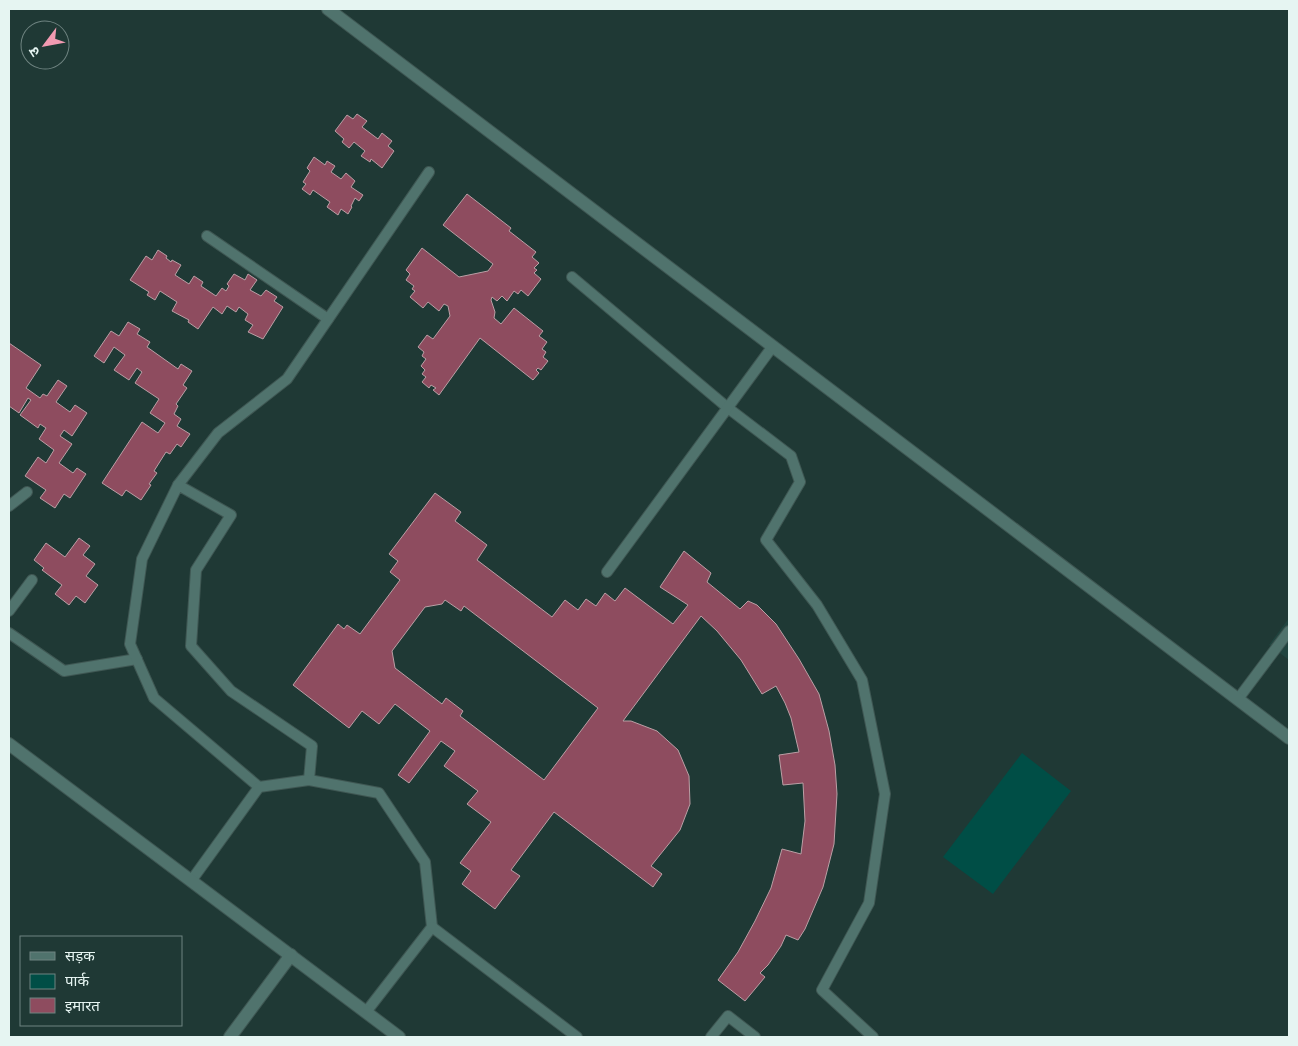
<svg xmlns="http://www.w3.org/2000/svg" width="1298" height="1046" font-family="Barlow,'Noto Sans Devanagari',sans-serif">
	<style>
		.built { fill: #20443f }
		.green { fill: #004e46 }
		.building { fill: #8e4c5f; stroke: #ba9fa5; fill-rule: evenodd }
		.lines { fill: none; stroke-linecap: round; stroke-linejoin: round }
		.service-casing { stroke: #3f5753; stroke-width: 12 }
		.minor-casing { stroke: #3f5753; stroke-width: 14 }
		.service { stroke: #50736d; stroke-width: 10 }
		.minor { stroke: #50736d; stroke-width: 12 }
	</style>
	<rect width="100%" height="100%" fill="#1f3935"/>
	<path class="built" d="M1289,618V660L1269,645Z"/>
	<path class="green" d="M1022,753L1071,791L993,894L943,857Z"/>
	<g class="building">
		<path d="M357,114L367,121L362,127L378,139L382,133L392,141L388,146L394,151L382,168L371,159L370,162L361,156L365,151L354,142L349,148L342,142L344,139L335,131L347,115L353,119Z"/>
		<path d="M314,157L325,165L327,161L335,166L331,172L341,179L346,173L355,181L351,187L363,195L359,201L355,198L351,206L352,207L348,214L341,209L338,215L327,207L330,202L313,190L310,195L302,189L306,184L303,182L310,171L307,168Z"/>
		<path d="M467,194L511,228L509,231L536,252L532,257L539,263L534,268L537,270L534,273L541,279L528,296L521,290L518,294L514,291L507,301L502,296L497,301L492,297L491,300L495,312L494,318L501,324L514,308L543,331L539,336L547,342L542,349L546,352L543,357L548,361L541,370L538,368L536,370L539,373L533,380L480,338L439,395L433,390L436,388L431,385L429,388L422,382L426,377L422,374L425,370L421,366L426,359L422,356L424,352L418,347L427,335L433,339L450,316L448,306L444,304L439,311L428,302L423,308L410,297L415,291L412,289L414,286L406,280L410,274L406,270L422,248L459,277L488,271L493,264L443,225Z"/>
		<path d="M158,250L167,256L166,258L171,262L172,260L181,265L175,275L189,284L194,276L203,282L201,286L216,296L222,288L226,291L229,286L227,284L234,274L245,280L248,274L257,280L250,290L261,296L266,290L277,297L274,301L283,307L263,339L248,332L253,325L245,320L248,314L239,307L236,312L227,306L222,314L213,307L198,329L188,322L189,320L172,311L177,302L160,291L155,300L147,295L149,292L130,280L146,256L152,260Z"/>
		<path d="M128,322L140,329L137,334L150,342L147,347L178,369L181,364L192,371L183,385L187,388L176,404L178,406L174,414L181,419L177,426L190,434L181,447L177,444L170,454L166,452L154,471L157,473L149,484L151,485L141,500L126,490L122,496L102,483L142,422L158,433L165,423L150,413L159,399L135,383L142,372L137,368L129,380L114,370L125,355L114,347L104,363L94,356L111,331L119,336Z"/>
		<path d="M9,343L41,365L26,388L40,398L43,394L47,396L58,380L67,386L56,402L70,412L75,405L87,413L72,436L64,430L60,436L72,444L59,463L73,473L77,468L86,474L70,498L64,494L55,508L40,498L46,490L25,476L38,457L46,463L54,450L39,439L46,428L40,424L38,428L20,415L31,400L28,398L19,413L9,406Z"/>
		<path d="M435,493L461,512L455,521L487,545L477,560L552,617L565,600L578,610L586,599L596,606L605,593L615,601L625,588L673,624L688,605L660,587L684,551L711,573L707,582L740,609L748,601L757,605L776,624L799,659L819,694L829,731L835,765L837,794L834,844L823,887L805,929L798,940L786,935L781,946L768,965L760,973L765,977L745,1001L718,980L738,952L755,921L771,888L782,849L801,854L805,821L803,783L783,785L779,755L799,752L791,718L785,703L776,686L762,694L741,660L717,631L701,616L623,721H631L657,731L678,750L689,776L690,804L680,830L651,866L662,874L653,887L554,812L511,870L520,876L495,909L462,884L471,871L460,863L491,822L467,804L478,791L444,766L455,751L441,741L409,783L398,775L430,731L395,704L379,724L362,711L349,728L293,685L338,624L344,629L347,625L360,634L400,580L390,572L398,561L389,554ZM445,600L461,611L464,606L598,708L544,780L460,716L463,711L446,698L442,704L395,668L392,651L425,607L442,604Z"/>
		<path d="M79,538L90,546L83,555L95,564L86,576L98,585L85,603L76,596L69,605L55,594L62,585L42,570L44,568L34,560L46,543L65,557Z"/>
	</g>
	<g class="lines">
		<g class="service-casing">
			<g id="service">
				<path d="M207,236L328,319"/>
				<path d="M572,277L728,408L791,456L800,482L766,540L817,605L862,680L885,794L869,903L822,990L873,1037"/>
				<path d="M178,485L218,433L287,379L429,172"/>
				<path d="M9,506L27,492"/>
				<path d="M607,572L773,346"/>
				<path d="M9,611L32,580"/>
				<path d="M9,633L64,671L137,659"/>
				<path d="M1238,699L1289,631"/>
				<path d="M259,787L154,698L130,644L142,559L178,485L231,515L196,570L191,646L231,691L312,746L309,780"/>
				<path d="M191,881L259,787L309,780L379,793L425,862L432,927L366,1012"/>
				<path d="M432,927L577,1037"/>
				<path d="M711,1037L728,1016L755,1037"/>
			</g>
		</g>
		<g class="minor-casing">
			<g id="minor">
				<path d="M328,9L1289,738"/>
				<path d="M9,744L399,1037"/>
				<path d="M230,1037L291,955"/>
			</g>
		</g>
		<use href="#service" class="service"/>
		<use href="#minor" class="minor"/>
	</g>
	<rect width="1298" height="1046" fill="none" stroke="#e6f5f2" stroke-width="20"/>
	<rect x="20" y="936" width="162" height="90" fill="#1f3935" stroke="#6f8481"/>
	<rect x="30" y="952" width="25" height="8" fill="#50736d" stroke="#6f8481"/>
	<text x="65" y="961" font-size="15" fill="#e6f5f2">सड़क</text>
	<rect x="30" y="974" width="25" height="15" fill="#004e46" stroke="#6f8481"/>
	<text x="65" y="986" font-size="15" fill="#e6f5f2">पार्क</text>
	<rect x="30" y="998" width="25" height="15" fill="#8e4c5f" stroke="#6f8481"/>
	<text x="65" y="1011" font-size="15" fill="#e6f5f2">इमारत</text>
	<g transform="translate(45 45) rotate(238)"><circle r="24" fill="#1f3935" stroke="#6f8481"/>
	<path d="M0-4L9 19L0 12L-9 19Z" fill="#f19ab1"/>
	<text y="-8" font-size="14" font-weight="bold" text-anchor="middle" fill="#e6f5f2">उ</text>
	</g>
</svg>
